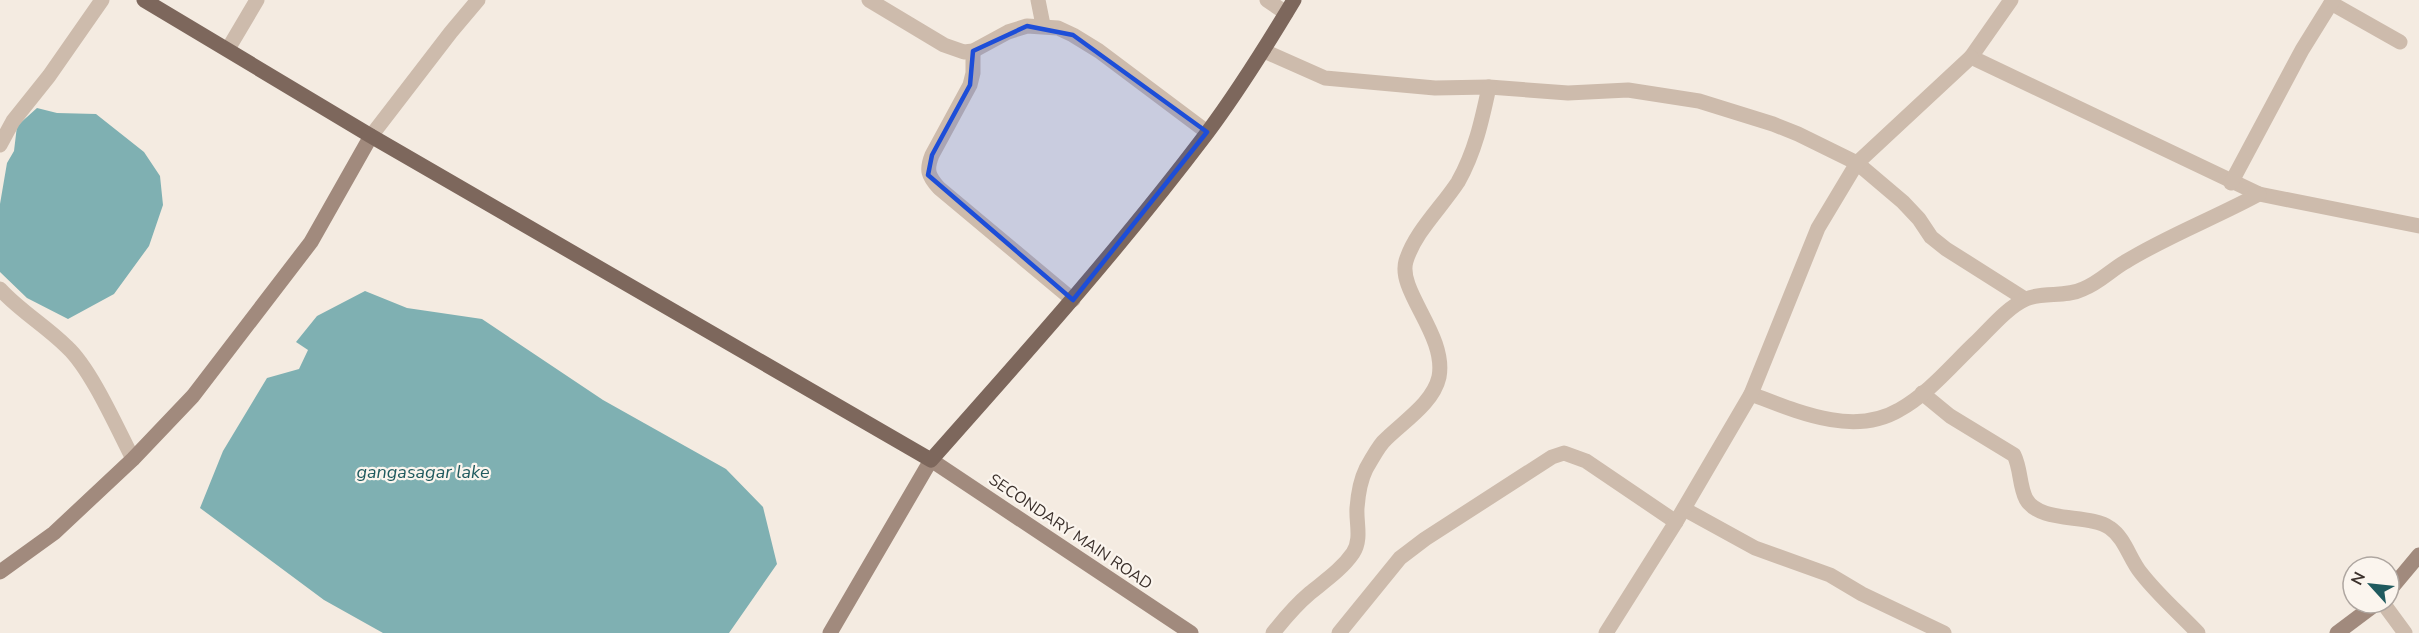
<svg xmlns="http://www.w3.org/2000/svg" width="2419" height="633" font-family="'Nunito Sans',sans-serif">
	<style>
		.water { fill: #7fb0b2 }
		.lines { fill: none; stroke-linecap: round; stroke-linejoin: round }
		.street { stroke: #cdbbac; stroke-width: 15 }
		.secondary { stroke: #a18a7d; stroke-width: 15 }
		.primary { stroke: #7d675c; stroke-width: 15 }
		.marked { fill: #1d4ed8; fill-opacity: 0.2; stroke: #1d4ed8; stroke-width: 4.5; stroke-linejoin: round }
		.labels { text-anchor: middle; stroke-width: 4.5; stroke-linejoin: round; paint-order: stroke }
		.street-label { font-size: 16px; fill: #3b302b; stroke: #fbf5ee }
		.water-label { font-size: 18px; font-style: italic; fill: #1f5a5e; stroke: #fbf5ee }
	</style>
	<rect width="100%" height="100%" fill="#f4ebe1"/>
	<g class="water">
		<path d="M37,108L57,113L96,114L144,152L160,176L163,205L149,246L114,294L68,319L27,298L0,272V204L7,163L14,151L17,126Z"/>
		<path d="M365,291L407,308L482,319L603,400L726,469L763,507L777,564L729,633H383L324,600L200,508L223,451L267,378L299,369L308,350L296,342L317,316Z"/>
	</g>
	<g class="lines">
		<g class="street">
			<path d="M869,0L944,45L964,52L973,51L1008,32L1027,26L1058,28L1073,35L1099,51L1207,132"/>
			<path d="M1038,0L1043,25"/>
			<path d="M1267,0L1286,13"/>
			<path d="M2011,0L1971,57L2259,194L2419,226"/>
			<path d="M2331,3L2400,42"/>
			<path d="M228,49L257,0"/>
			<path d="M973,51V73L970,85L932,155C926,170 928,176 939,188L1073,300"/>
			<path d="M1264,51L1325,78L1435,88L1489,87L1568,93L1628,90L1699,101L1773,124L1798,134L1857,163L1903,202L1919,219L1931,237L1946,249L2025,299"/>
			<path d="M371,136L451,32L478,0"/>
			<path d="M0,145L13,121L49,76L102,0"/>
			<path d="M2231,183L2302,50L2333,0"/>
			<path d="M0,289C20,311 46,326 67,347C91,369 117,428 133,459"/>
			<path d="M1922,393L1950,416L2014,455C2021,469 2019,485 2026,499C2040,524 2089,513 2110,528C2125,538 2130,560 2141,573C2158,595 2179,613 2198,633"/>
			<path d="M1751,394C1796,411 1853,437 1899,410C1928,394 1951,366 1974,344C1989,330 2006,308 2026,299C2044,291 2065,298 2083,289C2099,283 2111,270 2125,262C2167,236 2215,218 2259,194"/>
			<path d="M1684,509L1755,548L1830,575L1862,594L1944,633"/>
			<path d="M2383,603L2405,633"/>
			<path d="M1273,633C1284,619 1297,604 1310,593C1326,580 1342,569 1353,553C1362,539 1356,523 1357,508C1358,495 1360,481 1366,469C1371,460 1377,449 1383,442C1401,423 1433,404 1439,377C1447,335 1397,291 1406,261C1415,232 1441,208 1458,182C1475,152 1482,120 1489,87"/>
			<path d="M1339,633L1400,558L1425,539L1552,457L1564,453L1586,461L1676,522"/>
			<path d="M1606,633L1676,522L1751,394L1818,228L1857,163L1971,57"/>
		</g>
		<g class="secondary">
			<path d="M0,572L54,533L133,459L193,396L311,242L371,136"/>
			<path d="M2389,591L2419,555"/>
			<path d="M830,633L931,460L1191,633"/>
			<path d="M2337,633L2377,603"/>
		</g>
		<path class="primary" d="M144,0L371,136L931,460C1026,353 1121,247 1207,133C1239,90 1267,45 1294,0"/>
	</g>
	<path class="marked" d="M1027,26L1073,35L1207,132L1073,300L928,175L932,155L970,85L973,51Z"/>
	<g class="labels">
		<g class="street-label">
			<text transform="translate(1071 531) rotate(34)" y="6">SECONDARY MAIN ROAD</text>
		</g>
		<g class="water-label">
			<text x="423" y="478">gangasagar lake</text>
		</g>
	</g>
	<g transform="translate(2371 585) rotate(297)"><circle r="28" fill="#fbf5ee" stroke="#aea6a0" stroke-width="1.5"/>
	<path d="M0-4.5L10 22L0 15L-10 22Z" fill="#1f5a5e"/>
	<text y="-9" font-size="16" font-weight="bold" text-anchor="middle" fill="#3b302b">N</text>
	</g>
</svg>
